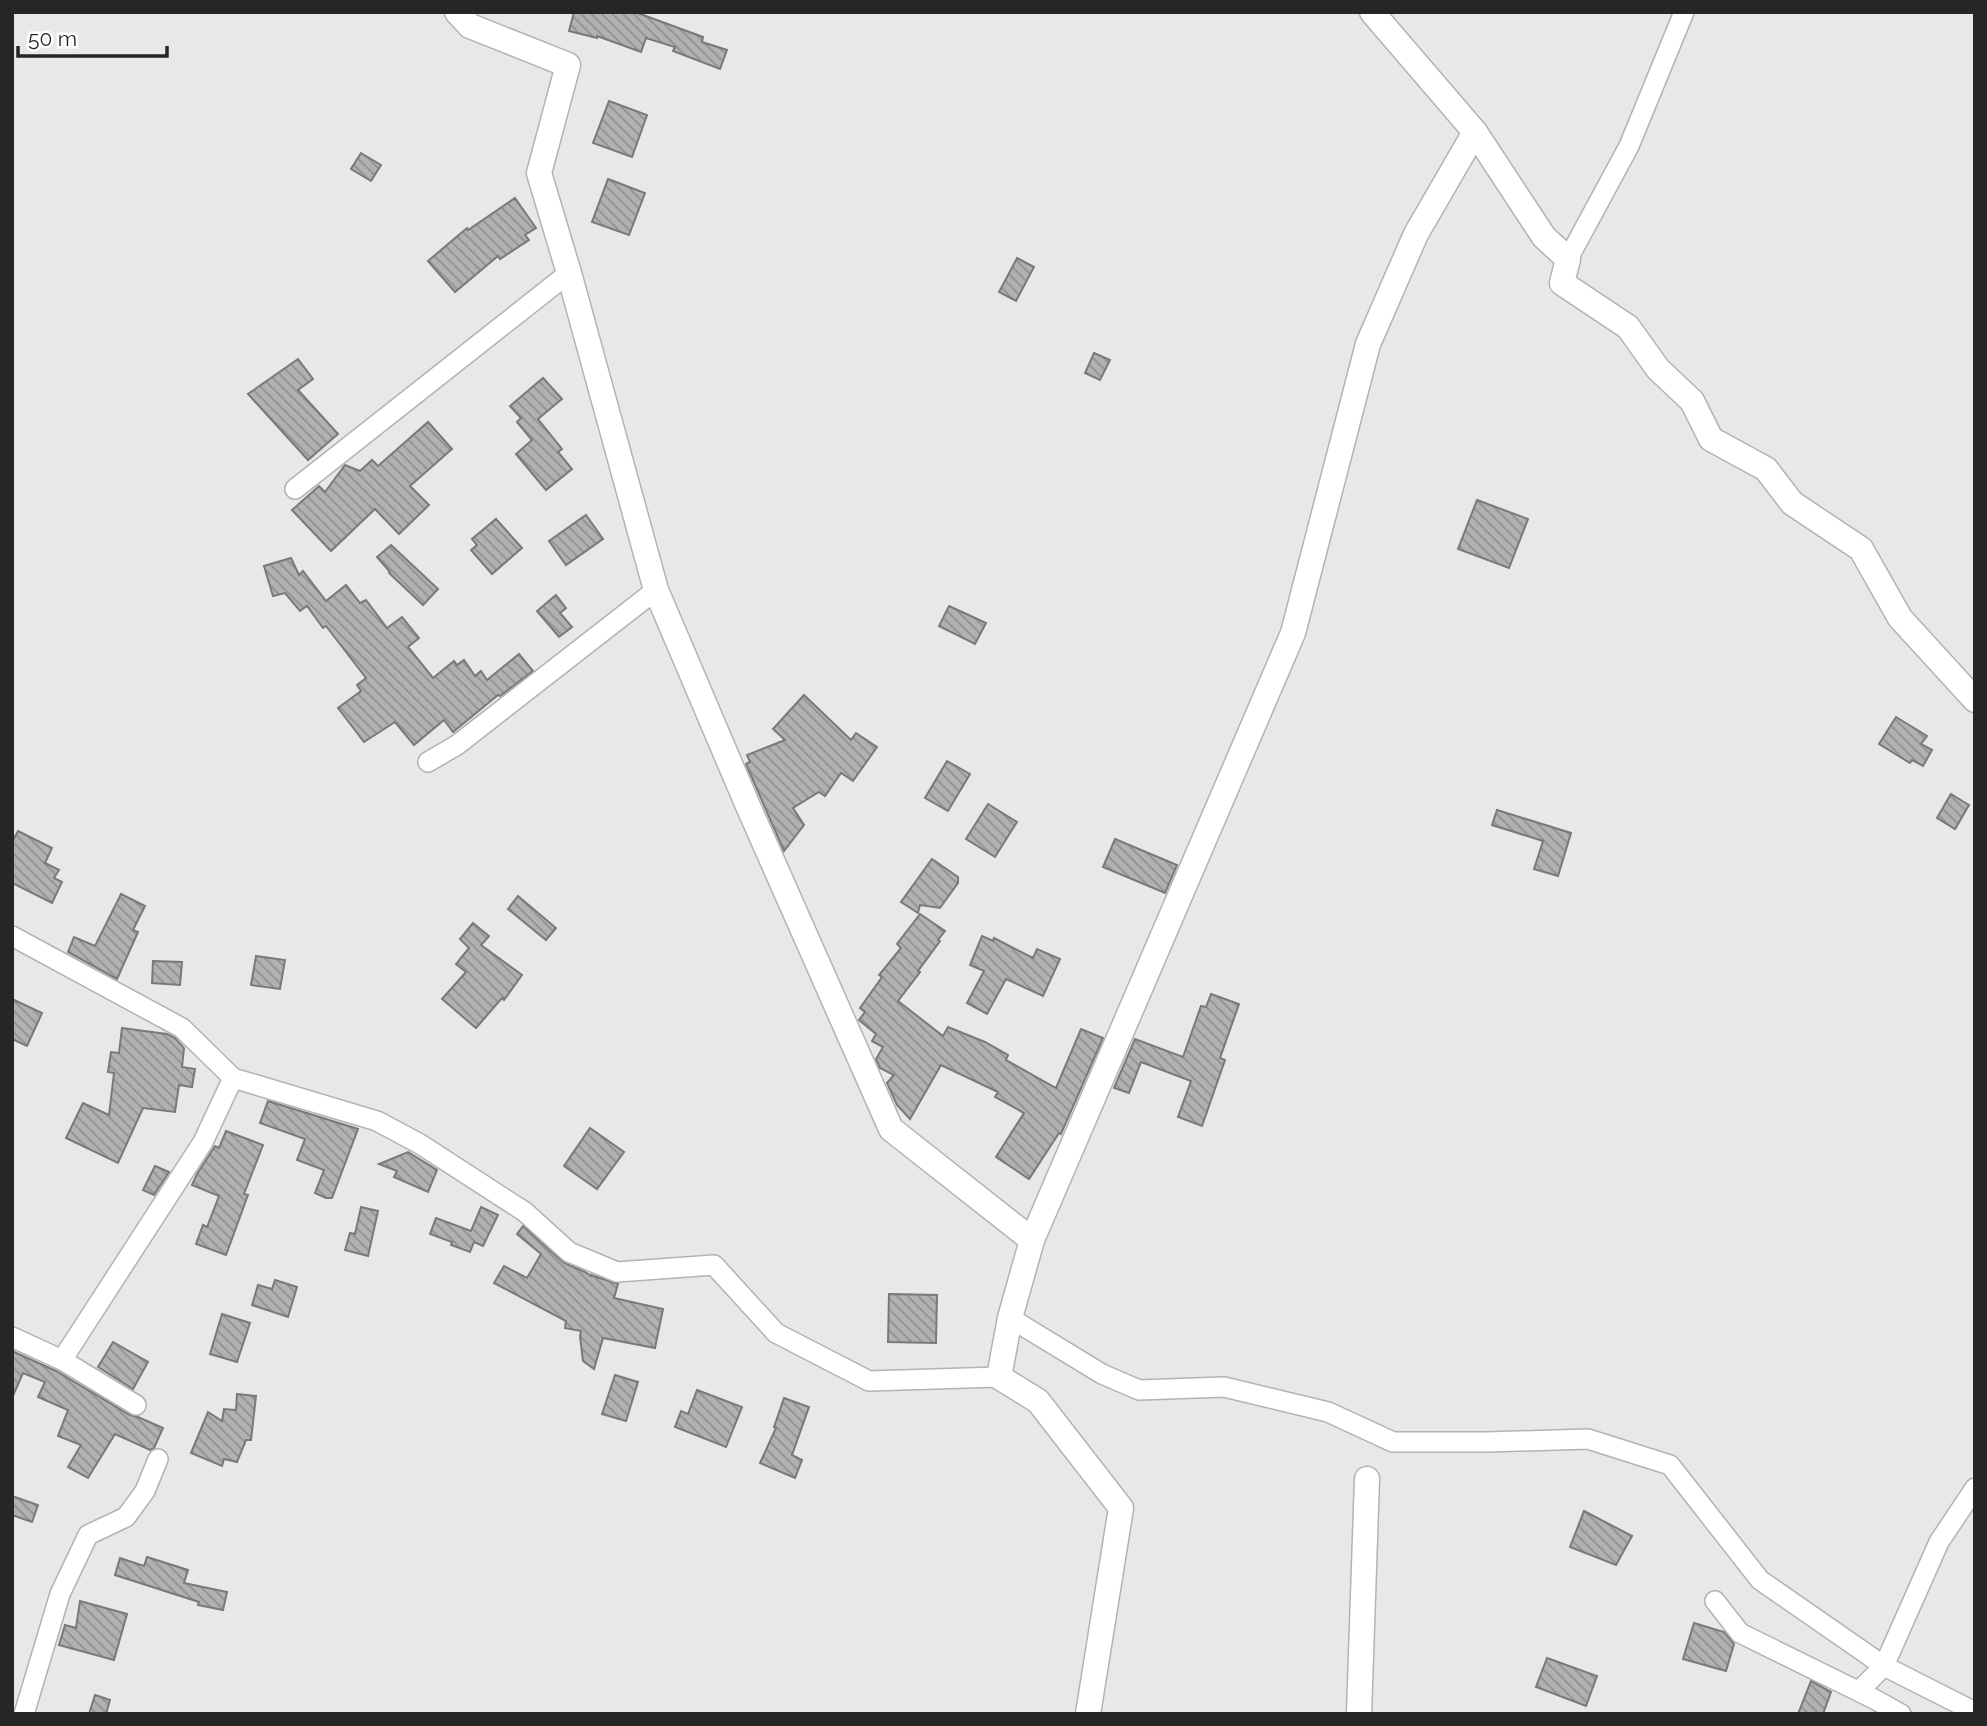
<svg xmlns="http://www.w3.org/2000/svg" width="1987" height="1726" font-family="Raleway,sans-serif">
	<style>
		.building { fill: url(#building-back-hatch); stroke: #7a797a; stroke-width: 2 }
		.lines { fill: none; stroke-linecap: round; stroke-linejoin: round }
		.minor-casing { stroke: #b2b3b5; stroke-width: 22 }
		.tertiary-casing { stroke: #b2b3b5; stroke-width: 27 }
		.minor { stroke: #fff; stroke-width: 19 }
		.tertiary { stroke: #fff; stroke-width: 24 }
	</style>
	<defs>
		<pattern id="building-back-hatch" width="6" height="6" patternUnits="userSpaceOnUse" patternTransform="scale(1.75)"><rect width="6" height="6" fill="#b1b0b2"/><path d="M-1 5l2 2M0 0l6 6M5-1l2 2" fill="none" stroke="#908f91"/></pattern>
	</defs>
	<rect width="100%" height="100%" fill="#e7e8ea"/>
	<g class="building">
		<path d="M574,12H635L703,37L702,42L727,50L720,69L673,51L675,47L646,38L641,52L597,36V38L569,31Z"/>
		<path d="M609,101L647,115L632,157L593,143Z"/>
		<path d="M361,153L381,165L371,181L351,169Z"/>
		<path d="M608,179L645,193L629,235L592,222Z"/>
		<path d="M515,198L536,228L525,235L529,240L500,259L498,256L455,292L428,261L467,228L468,230Z"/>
		<path d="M1017,258L1034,267L1016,301L999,292Z"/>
		<path d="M1094,353L1110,360L1100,380L1085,373Z"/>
		<path d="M298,359L313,379L298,390L338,434L308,460L248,394Z"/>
		<path d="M543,378L562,399L538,419L562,449L558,452L572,469L546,490L516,454L532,440L517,422L521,418L510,406Z"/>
		<path d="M428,422L452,449L410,486L429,505L399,534L375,509L331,551L292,510L319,486L325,492L345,465L360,471L372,460L378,466Z"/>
		<path d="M1477,500L1528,519L1509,568L1458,549Z"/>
		<path d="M586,515L603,539L566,565L549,541Z"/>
		<path d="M496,519L522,548L492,574L471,550L477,545L472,539Z"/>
		<path d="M391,545L438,589L423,605L389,573L390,572L377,557Z"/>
		<path d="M291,558L299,575L303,571L326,601L346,585L360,603L366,600L387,628L402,617L419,638L408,647L433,678L454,661L457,665L464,660L475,676L481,671L487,680L519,654L533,671L500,696L498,695L453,732L444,720L414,745L395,722L364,742L338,708L361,691L357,685L366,678L326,626L323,628L307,606L300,611L285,593L273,596L264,566Z"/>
		<path d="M556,595L566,608L560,613L572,627L559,637L537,611Z"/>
		<path d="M949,606L986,623L975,644L939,626Z"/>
		<path d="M804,695L851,740L856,733L877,747L853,781L841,773L825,796L819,792L793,808L804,825L784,851L746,764L750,762L747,755L785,740L773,729Z"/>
		<path d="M1896,717L1927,736L1921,744L1932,750L1923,766L1912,760L1910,763L1879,744Z"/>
		<path d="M947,761L970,774L948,811L925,798Z"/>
		<path d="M1951,794L1969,805L1955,829L1937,818Z"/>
		<path d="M988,804L1017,822L995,857L966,839Z"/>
		<path d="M1497,810L1571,833L1558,876L1534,869L1543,841L1492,825Z"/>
		<path d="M18,831L52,848L45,863L59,870L54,878L62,882L52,903L12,883V842Z"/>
		<path d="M1115,839L1177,865L1165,893L1103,867Z"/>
		<path d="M932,859L958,877V883L940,908L920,905L918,913L901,902Z"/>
		<path d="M121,894L145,906L133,930L138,932L117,979L68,952L74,937L95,946Z"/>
		<path d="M518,896L556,928L546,940L508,909Z"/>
		<path d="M920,914L945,931L938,940L940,941L918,971L920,972L898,1001L943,1036L948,1027L985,1042L1008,1055L1006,1060L1056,1088L1081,1029L1103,1038L1061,1134L1059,1133L1029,1179L996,1157L1024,1113L995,1097L998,1092L941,1065L910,1119L897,1105L887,1083L894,1075L880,1068L876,1059L883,1047L872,1041L876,1034L859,1020L865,1012L860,1008L882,977L879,975L901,948L897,944Z"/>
		<path d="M473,923L489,936L481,945L522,975L504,1000L502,998L476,1028L442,999L466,972L456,964L469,948L460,939Z"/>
		<path d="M982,936L993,941L994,938L1033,958L1037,949L1060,959L1043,996L1006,979L987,1014L967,1003L984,971L970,965Z"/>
		<path d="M256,956L285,960L280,989L251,985Z"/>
		<path d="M153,961L182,962L180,985L152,983Z"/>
		<path d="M1211,994L1239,1004L1220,1058L1225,1060L1202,1126L1178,1117L1191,1081L1141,1062L1129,1093L1114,1088L1135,1039L1183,1057L1201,1006L1206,1007Z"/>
		<path d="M12,999L42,1013L27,1046L12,1039Z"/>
		<path d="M122,1028L167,1034L175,1038L184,1048L182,1067L195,1069L192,1087L179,1085L175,1112L143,1108L118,1163L66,1138L83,1103L109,1115L114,1073L108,1072L111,1052L119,1053Z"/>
		<path d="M268,1101L358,1129L332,1198H326L315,1193L324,1170L297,1160L305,1139L260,1123Z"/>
		<path d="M590,1128L624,1152L597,1189L564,1166Z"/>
		<path d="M226,1131L263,1145L244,1194L248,1195L226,1255L196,1244L203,1225L207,1227L219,1196L192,1185L197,1174L215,1146L219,1148Z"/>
		<path d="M408,1152L437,1170L428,1192L394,1177L397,1171L379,1164Z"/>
		<path d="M155,1166L169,1172L154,1195L143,1190Z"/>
		<path d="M361,1207L378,1211L368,1256L345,1250L350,1233L355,1234Z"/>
		<path d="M481,1207L498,1215L483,1246L474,1242L470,1252L451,1245L452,1242L430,1234L436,1218L471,1231Z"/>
		<path d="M523,1226L564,1263L585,1272L591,1276V1275L618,1284L614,1298L663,1309L655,1348L603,1338L594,1369L583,1361L580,1336L581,1331L565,1328L566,1321L494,1283L504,1266L527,1278L541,1254L517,1234Z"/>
		<path d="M275,1280L297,1287L288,1317L252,1305L258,1285L272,1289Z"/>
		<path d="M889,1294L937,1295L936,1343L888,1342Z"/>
		<path d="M222,1314L250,1323L237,1362L210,1354Z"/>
		<path d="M113,1342L148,1362L133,1389L98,1367Z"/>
		<path d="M12,1351L56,1371L130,1415L138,1417L163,1428L154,1448L150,1450L115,1434L88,1478L68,1467L81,1445L58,1436L68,1410L38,1397L45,1382L23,1373L12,1398Z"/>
		<path d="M615,1375L638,1382L626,1421L602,1414Z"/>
		<path d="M697,1390L742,1407L726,1447L675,1427L681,1411L688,1414Z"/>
		<path d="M237,1394L256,1396L251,1440H246L237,1462L224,1459L222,1466L191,1453L208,1412L222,1421L224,1409L236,1410Z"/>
		<path d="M784,1398L809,1407L792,1455L802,1460L795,1478L760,1463L776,1428L774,1427Z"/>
		<path d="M12,1496L38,1505L32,1522L12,1515Z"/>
		<path d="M1584,1511L1632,1536L1616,1565L1570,1547Z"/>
		<path d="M147,1557L188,1570L184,1583L227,1592L223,1610L198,1605L199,1602L115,1575L120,1558L144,1566Z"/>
		<path d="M80,1601L127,1614L114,1660L59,1645L65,1625L76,1628Z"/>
		<path d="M1694,1623L1724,1632L1734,1644L1726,1671L1683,1659Z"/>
		<path d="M1547,1658L1597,1676L1586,1706L1536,1687Z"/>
		<path d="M1811,1681L1831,1692L1823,1714H1798Z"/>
		<path d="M95,1695L110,1700L106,1714H89Z"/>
	</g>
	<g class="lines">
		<g class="minor-casing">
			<g id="minor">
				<path d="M1568,259L1629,146L1684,12"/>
				<path d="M295,489L569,273"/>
				<path d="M428,762L457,745L656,590"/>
				<path d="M12,936L182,1028L233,1078L377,1121L420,1144L525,1212L569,1252L617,1272L714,1265L776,1333L869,1381L999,1377"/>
				<path d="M1010,1318L1102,1374L1139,1390L1224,1387L1328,1412L1393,1442H1487L1588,1439L1670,1465L1760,1580L1884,1666L1975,1712"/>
				<path d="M12,1337L62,1360L136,1405"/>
				<path d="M62,1360L203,1142L233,1078"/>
				<path d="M1715,1601L1740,1633L1874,1699L1901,1714"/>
				<path d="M1859,1691L1884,1666L1939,1542L1975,1488"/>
				<path d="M24,1714L60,1594L88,1535L126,1517L145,1491L158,1459"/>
			</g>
		</g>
		<g class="tertiary-casing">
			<g id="tertiary">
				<path d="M457,12L470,26L568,65L539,173L569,273L656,590L748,806L891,1129L1032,1240"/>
				<path d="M1372,12L1475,132L1544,237L1568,259L1562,283L1628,327L1658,369L1692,401L1711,439L1766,469L1792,503L1861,549L1900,618L1975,700"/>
				<path d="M1088,1714L1121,1508L1038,1401L999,1377L1010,1318L1032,1240L1293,633L1368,344L1416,234L1475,132"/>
				<path d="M1359,1714L1367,1479"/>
			</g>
		</g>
		<use href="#minor" class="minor"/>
		<use href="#tertiary" class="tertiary"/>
	</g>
	<rect width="1987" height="1726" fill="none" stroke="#262627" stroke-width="28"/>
	<path d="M18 46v10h149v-10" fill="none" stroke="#262627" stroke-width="3.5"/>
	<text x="28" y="46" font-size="21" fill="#262627" stroke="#ffffff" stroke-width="5" paint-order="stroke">50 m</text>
</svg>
